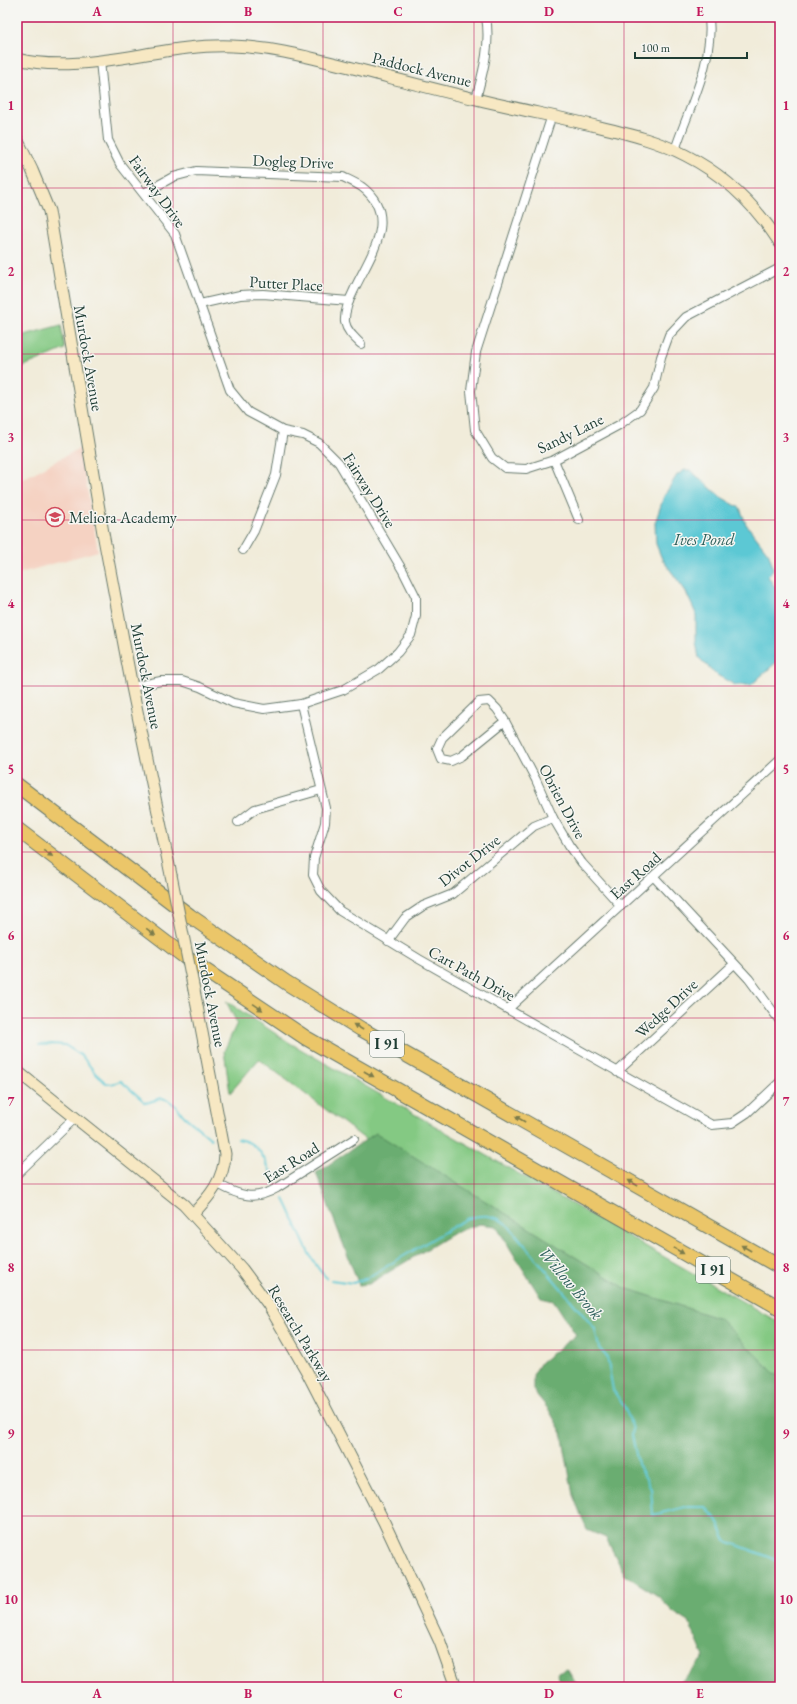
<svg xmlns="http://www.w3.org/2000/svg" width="797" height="1704" font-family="'EB Garamond',serif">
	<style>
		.built { fill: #f5d2c2 }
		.green { fill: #84c983; stroke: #52835c }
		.forest { fill: #6bad71; stroke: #457552 }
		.water { fill: #5cc8d4; stroke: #3e8284 }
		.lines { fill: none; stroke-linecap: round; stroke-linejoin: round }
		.stream { stroke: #5cc8d4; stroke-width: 2 }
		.street-casing { stroke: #687a6e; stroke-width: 10 }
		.secondary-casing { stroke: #687a6e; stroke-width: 13 }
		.highway-casing { stroke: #687a6e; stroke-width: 16 }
		.street { stroke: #fff; stroke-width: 8 }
		.secondary { stroke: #f7e8c3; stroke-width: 11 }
		.highway { stroke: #ebc669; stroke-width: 14 }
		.secondary-bridge-casing { stroke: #687a6e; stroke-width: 13; stroke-linecap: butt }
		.secondary-bridge { stroke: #f7e8c3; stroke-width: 11 }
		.oneway { fill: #7b7b4c }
		.grid { fill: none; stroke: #c2185b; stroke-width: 1; stroke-opacity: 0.55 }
		.labels { text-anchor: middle; stroke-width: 3; stroke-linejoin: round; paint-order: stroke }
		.shield { fill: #f6f6f2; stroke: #60746d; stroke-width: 1 }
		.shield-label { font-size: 15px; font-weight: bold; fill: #1f3d34 }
		.street-label { font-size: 16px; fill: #1f3d34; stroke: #f6f6f2 }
		.poi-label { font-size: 16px; fill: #1f3d34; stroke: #f6f6f2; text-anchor: start }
		.water-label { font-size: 17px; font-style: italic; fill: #2e605c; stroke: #f6f6f2 }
		.neatline { fill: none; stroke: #c2185b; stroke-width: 1.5 }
		.grid-label { font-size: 13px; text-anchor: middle; font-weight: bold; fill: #c2185b }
	</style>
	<rect width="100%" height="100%" fill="#f6f6f2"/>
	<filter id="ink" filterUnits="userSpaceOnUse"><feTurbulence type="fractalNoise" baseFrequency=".025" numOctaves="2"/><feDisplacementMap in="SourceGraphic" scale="8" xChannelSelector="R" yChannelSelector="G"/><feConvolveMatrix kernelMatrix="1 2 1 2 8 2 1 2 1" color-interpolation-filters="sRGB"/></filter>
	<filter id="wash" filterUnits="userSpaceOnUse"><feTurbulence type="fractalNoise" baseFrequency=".012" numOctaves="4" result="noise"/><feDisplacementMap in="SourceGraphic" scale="16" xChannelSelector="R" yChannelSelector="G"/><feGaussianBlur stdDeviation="0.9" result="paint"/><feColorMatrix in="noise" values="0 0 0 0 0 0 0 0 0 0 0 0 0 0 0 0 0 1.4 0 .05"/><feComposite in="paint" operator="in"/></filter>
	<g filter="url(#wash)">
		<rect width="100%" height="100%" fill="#f1ecda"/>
		<path class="built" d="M80,448L98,551L17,574V482Z"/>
		<g class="green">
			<path d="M61,325L65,349L17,369V337Z"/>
			<path d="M226,1001L290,1043L780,1323V1376L774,1373L720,1319L625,1288L376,1134L366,1140L259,1059L230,1093L224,1051L237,1023Z"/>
		</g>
		<g class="forest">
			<path d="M376,1133L625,1288L720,1319L774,1373L780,1376V1687H674L679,1684L704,1657L689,1622L673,1612L658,1596L625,1575L606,1538L587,1530L573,1495L562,1433L549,1410L533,1390V1375L541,1362L576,1335L554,1301L541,1298L496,1226L480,1224L457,1231L369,1284L359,1285L316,1173Z"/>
			<path d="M567,1669L575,1682L581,1687H562L557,1672Z"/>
		</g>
		<path class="water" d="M685,470H690L721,497L740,508L746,524L769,554L773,567L772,572L768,576L778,592H780V659L751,685H735L717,675L699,658L696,642V614L685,590L662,559L656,544L655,523L664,496L677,475Z"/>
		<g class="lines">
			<g class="stream">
				<path d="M39,1045L52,1044L65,1045L82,1056L96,1074L106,1083L112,1084L121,1081L146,1103L162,1098L168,1100L176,1106L184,1116L211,1139"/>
				<path d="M237,1139C260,1142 265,1160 274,1179"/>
				<path d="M284,1199C296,1221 308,1262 327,1278"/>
				<path d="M331,1280L353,1283L367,1278L466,1219C483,1214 494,1214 508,1225L595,1329L599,1348L607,1357L613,1390L625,1408L633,1429L632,1435L638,1464L651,1488L653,1515L685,1507H706L716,1519L726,1541L780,1561"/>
			</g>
		</g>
	</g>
	<g filter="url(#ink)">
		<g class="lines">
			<g class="street-casing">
				<g id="street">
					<path d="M100,61L108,140L120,164L175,234L230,390L248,412L283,431L303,435L319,443L339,463L403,571L416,597V616L411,635L398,652L379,669L343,690L301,704L264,709L233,703L200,687L182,681H161L132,687"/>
					<path d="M476,99C483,72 491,45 486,17"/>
					<path d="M552,115L476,352L471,391L475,430L492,458L505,468L526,469L554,460L619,425L640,410L654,388L661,357L669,335L686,317L780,268"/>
					<path d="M675,150C689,107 714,63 709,17"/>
					<path d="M144,193L173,177L196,171L343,177C349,180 356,183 362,187C401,217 369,257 354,290C349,300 344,311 345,322C347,332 355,338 361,344"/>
					<path d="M200,304L240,295L263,294L349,301"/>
					<path d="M554,460L579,520"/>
					<path d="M243,550L254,531L276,475L283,431"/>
					<path d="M301,704L326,808L325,823L314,858L313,875L321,891L340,911L419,959L712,1125L732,1123L747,1113L780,1082"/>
					<path d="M505,721L462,756L451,761L441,759L437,749L442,738L479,702L489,701L497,709L505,721L536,780L553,818L569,845L582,863L621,906"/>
					<path d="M238,822L255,809L321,790"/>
					<path d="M654,877L749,979L780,1021"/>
					<path d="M388,941L405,918L423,906L453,894L534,826L553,818"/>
					<path d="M508,1009L780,760"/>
					<path d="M617,1072L734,964"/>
					<path d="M17,1174L75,1118"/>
					<path d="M218,1184C239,1196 255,1201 277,1188L354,1139"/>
				</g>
			</g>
			<g class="secondary-casing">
				<g id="secondary">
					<path d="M17,59C83,76 163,43 232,46C270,47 308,57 345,66C389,77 432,89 476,99C517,109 559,117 600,127C629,134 658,141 685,155C725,175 756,206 780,243"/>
					<path d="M17,139L32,170L49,211L103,533L132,687L171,875"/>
					<path d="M17,1071L184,1205L242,1269L268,1304L306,1370L384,1522L440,1642L456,1687"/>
					<path d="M193,1214C210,1196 224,1180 225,1154L194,990"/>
				</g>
			</g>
			<g class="highway-casing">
				<g id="highway">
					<path d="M17,785L190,916L287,983L361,1029L780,1267"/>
					<path d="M17,829L185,957L306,1038L780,1308"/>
				</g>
			</g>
			<use href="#street" class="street"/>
			<use href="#secondary" class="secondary"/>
			<use href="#highway" class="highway"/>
			<g class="secondary-bridge-casing">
				<path id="secondary-bridge" d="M171,875L194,990"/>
			</g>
			<use href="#secondary-bridge" class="secondary-bridge"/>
		</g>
		<defs><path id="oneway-solid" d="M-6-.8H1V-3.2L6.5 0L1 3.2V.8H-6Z"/></defs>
		<g class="oneway">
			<use href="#oneway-solid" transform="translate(48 853) rotate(37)"/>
			<use href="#oneway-solid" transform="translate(151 932) rotate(37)"/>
			<use href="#oneway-solid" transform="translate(258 1007) rotate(34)"/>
			<use href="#oneway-solid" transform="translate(358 1027) rotate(-150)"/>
			<use href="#oneway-solid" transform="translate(369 1074) rotate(30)"/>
			<use href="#oneway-solid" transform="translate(520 1119) rotate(-150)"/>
			<use href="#oneway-solid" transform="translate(633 1183) rotate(-150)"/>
			<use href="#oneway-solid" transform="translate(746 1248) rotate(-150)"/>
			<use href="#oneway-solid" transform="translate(679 1251) rotate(30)"/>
		</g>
	</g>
	<path class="grid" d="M173,17V1687M323,17V1687M474,17V1687M624,17V1687M17,188H780M17,354H780M17,520H780M17,686H780M17,852H780M17,1018H780M17,1184H780M17,1350H780M17,1516H780"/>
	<defs>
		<g id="school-ring" transform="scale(1)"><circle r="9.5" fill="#f6f6f2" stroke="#d1495b" stroke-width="1.5"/><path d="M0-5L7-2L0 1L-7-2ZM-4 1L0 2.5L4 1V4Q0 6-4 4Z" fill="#d1495b"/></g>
	</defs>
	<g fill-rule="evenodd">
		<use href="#school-ring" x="55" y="517"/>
	</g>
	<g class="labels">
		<g class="shield">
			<rect x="370" y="1031" width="34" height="26" rx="3"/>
			<rect x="696" y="1257" width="34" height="26" rx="3"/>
		</g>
		<g class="shield-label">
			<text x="387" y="1049">I 91</text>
			<text x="713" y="1275">I 91</text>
		</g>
		<g class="street-label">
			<text transform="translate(422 69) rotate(14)" y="6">Paddock Avenue</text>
			<text transform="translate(293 161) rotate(2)" y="6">Dogleg Drive</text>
			<text transform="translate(158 191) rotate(54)" y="6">Fairway Drive</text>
			<text transform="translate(286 283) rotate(3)" y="6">Putter Place</text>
			<text transform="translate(89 358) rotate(80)" y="6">Murdock Avenue</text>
			<text transform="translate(570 433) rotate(-26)" y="6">Sandy Lane</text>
			<text transform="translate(370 490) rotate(58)" y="6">Fairway Drive</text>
			<text transform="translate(147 676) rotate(79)" y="6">Murdock Avenue</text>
			<text transform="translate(563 801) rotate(62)" y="6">Obrien Drive</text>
			<text transform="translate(469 860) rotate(-38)" y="6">Divot Drive</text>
			<text transform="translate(635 875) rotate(-42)" y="6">East Road</text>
			<text transform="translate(472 973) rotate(29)" y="6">Cart Path Drive</text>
			<text transform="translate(211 994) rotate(79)" y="6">Murdock Avenue</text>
			<text transform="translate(666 1008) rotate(-43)" y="6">Wedge Drive</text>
			<text transform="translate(291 1162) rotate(-32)" y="6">East Road</text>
			<text transform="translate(301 1333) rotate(59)" y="6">Research Parkway</text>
		</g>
		<g class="poi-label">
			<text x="69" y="523">Meliora Academy</text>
		</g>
		<g class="water-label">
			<text x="704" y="545">Ives Pond</text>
			<text transform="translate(571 1283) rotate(50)" y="6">Willow Brook</text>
		</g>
	</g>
	<rect width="797" height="1704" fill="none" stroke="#f6f6f2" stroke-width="44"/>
	<path d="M635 52v6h112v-6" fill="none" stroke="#1f3d34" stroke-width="2"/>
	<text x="641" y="52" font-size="12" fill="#1f3d34" stroke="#f6f6f2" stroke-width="3" paint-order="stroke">100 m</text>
	<rect x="22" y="22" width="753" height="1660" class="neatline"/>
	<g class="grid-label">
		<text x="97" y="16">A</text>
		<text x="248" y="16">B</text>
		<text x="398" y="16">C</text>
		<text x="549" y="16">D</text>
		<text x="700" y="16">E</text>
		<text x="11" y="110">1</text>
		<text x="786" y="110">1</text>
		<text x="11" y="276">2</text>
		<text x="786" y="276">2</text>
		<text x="11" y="442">3</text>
		<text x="786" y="442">3</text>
		<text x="11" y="608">4</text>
		<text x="786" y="608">4</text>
		<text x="11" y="774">5</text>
		<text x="786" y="774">5</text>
		<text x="11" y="940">6</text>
		<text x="786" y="940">6</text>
		<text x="11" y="1106">7</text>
		<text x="786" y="1106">7</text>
		<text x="11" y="1272">8</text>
		<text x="786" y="1272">8</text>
		<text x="11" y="1438">9</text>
		<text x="786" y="1438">9</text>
		<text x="11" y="1604">10</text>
		<text x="786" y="1604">10</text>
		<text x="97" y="1698">A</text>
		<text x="248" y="1698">B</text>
		<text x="398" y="1698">C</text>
		<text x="549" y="1698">D</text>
		<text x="700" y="1698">E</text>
	</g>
</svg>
